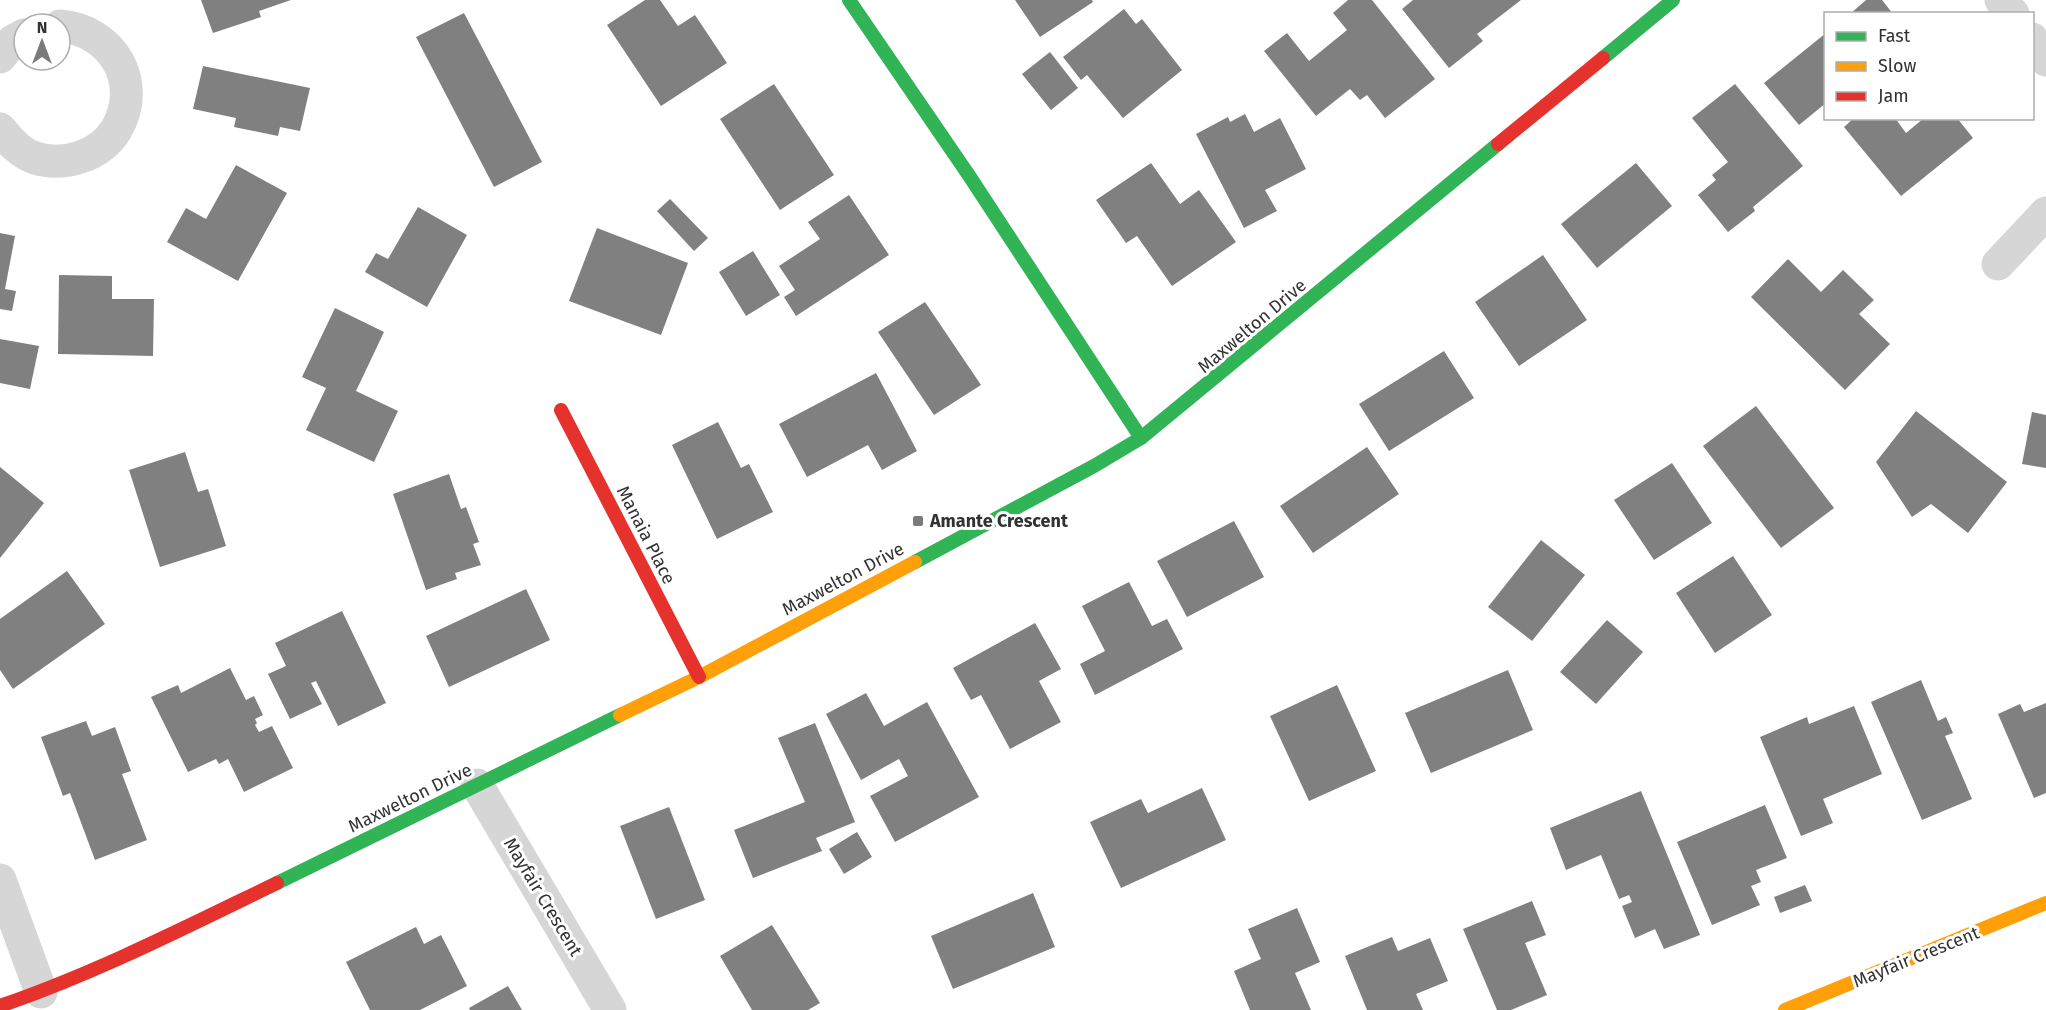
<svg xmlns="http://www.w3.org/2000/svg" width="2046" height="1010" font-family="'Fira Sans',sans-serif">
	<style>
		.building { fill: #808080 }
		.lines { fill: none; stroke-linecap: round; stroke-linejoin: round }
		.street { stroke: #d6d6d6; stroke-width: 33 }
		.fast { stroke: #30b455; stroke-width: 14 }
		.slow { stroke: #ff9f0a; stroke-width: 14 }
		.jam { stroke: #e5322d; stroke-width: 14 }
		.poi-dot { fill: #7a7a7a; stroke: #fff; stroke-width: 2 }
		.labels { text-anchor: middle; stroke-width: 6; stroke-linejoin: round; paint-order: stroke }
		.street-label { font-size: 18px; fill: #323232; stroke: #fff }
		.poi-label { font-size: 18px; font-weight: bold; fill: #323232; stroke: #fff; text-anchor: start }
	</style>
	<rect width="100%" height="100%" fill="#fff"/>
	<g class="building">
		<path d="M201,0H291L259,11L261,17L213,33Z"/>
		<path d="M645,0H660L678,26L695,15L727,63L661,106L607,25Z"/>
		<path d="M1015,0H1092L1093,2L1040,37Z"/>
		<path d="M1348,0H1372L1435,79L1385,118L1367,95L1360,100L1350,89L1316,116L1264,51L1287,33L1309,61L1347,30L1333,13Z"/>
		<path d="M1413,0H1521L1477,34L1483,41L1449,68L1402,9Z"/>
		<path d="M1866,0H1882L1893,14H1850Z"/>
		<path d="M1124,9L1136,24L1142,19L1182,70L1123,118L1087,75L1081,80L1063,57Z"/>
		<path d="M464,13L542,162L494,187L416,37Z"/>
		<path d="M1826,33V103L1799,125L1764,83Z"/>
		<path d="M1050,52L1078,88L1051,110L1022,74Z"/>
		<path d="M203,66L310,88L300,131L280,127L278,136L234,127L236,118L193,109Z"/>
		<path d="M774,84L834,175L780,210L720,119Z"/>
		<path d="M1735,84L1803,166L1753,207L1755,211L1728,232L1698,195L1716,180L1712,175L1728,162L1692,118Z"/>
		<path d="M1245,114L1254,132L1280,118L1306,169L1265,190L1277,211L1244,228L1196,134L1228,117L1230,122Z"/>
		<path d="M1854,118H1895L1906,133L1924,118H1957L1973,138L1901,196L1844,127Z"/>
		<path d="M1151,163L1180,204L1199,190L1236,242L1172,286L1137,236L1126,243L1096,200Z"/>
		<path d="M1636,163L1672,206L1597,268L1561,224Z"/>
		<path d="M236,165L287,193L238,281L167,242L186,208L206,219Z"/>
		<path d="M849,195L889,255L796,316L784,297L795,290L779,266L820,239L808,222Z"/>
		<path d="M670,199L708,238L694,251L657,211Z"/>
		<path d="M418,207L467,235L427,307L365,272L376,253L388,259Z"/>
		<path d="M597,228L688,263L661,335L569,301Z"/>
		<path d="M0,233L15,236L5,289L16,291L12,311L0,309Z"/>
		<path d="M753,251L780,295L746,316L719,272Z"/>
		<path d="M1543,255L1587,320L1519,366L1475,302Z"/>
		<path d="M1788,259L1821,292L1843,270L1874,300L1859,314L1890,344L1845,390L1751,297Z"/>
		<path d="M59,275L112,276V299H154L153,356L58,354Z"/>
		<path d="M925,302L981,385L934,415L878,332Z"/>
		<path d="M335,308L384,332L356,391L398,411L374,462L306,430L326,388L302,377Z"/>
		<path d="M0,339L39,346L30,389L0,383Z"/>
		<path d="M1444,351L1474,398L1389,451L1359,404Z"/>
		<path d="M876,373L917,451L882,470L868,445L807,477L779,424Z"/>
		<path d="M1756,406L1834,508L1781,548L1703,446Z"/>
		<path d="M1916,411L2007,482L1968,533L1931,504L1912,517L1876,462Z"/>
		<path d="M2032,412L2046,415V468L2022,464Z"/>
		<path d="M718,422L741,468L749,464L773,512L717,539L672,445Z"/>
		<path d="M1367,447L1399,494L1313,553L1280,506Z"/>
		<path d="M185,452L198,492L208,489L226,546L160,567L129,470Z"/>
		<path d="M1672,463L1712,523L1654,560L1614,500Z"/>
		<path d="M0,467L44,503L0,558Z"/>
		<path d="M449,474L461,509L466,507L479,542L473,544L481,565L455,573L457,579L426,590L393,494Z"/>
		<path d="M1234,521L1264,577L1187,617L1157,561Z"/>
		<path d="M1541,540L1585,575L1532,641L1488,607Z"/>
		<path d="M1733,556L1772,615L1715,653L1676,593Z"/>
		<path d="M67,571L105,624L13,689L0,670V619Z"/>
		<path d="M1129,582L1152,626L1167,619L1183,649L1095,695L1080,664L1105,651L1082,606Z"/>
		<path d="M526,589L550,640L449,687L426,636Z"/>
		<path d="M342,611L386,703L338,726L316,681L311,683L322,704L290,719L268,674L286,666L275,643Z"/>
		<path d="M1607,620L1643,652L1596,704L1560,672Z"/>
		<path d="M1035,623L1061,669L1039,681L1061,722L1010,749L981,695L971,700L953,668Z"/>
		<path d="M230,668L246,700L254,696L263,715L255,719L257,723L255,725L259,732L272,726L293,768L244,792L228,759L219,764L216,759L188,772L151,697L178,685L181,693Z"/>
		<path d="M1508,670L1533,730L1431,773L1405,713Z"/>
		<path d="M1921,680L1938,721L1946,717L1953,733L1945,736L1972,799L1922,820L1871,702Z"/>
		<path d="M1337,685L1376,771L1309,801L1270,716Z"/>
		<path d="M866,693L884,726L927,702L979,797L895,842L870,796L908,776L899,759L861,780L826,714Z"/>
		<path d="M2046,703V793L2034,798L1998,714L2020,704L2024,712Z"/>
		<path d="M1854,706L1882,774L1823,799L1833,823L1801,836L1760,737L1807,717L1809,724Z"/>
		<path d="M86,721L92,736L115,727L131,771L122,774L147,840L95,860L70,793L63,796L41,737Z"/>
		<path d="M815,723L855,822L816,838L822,851L753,878L734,830L805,802L778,738Z"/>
		<path d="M1202,788L1226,840L1121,888L1090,822L1141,799L1148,813Z"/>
		<path d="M1641,791L1700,935L1664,949L1655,929L1635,938L1622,906L1632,902L1629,895L1619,899L1601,855L1566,870L1550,828Z"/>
		<path d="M1765,805L1787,858L1756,870L1761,882L1751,886L1760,905L1712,925L1677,842Z"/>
		<path d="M669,807L705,900L656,919L620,826Z"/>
		<path d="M857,832L872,857L844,874L829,849Z"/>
		<path d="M1805,885L1812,901L1780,913L1774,897Z"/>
		<path d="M1033,893L1055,947L953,989L931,936Z"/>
		<path d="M1532,901L1546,935L1525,943L1547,995L1511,1010H1497L1463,929Z"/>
		<path d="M1297,908L1320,962L1295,973L1311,1010H1250L1234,971L1261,959L1248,929Z"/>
		<path d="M772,925L820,1003L808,1010H752L720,956Z"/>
		<path d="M416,927L424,944L441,935L467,986L420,1010H370L346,962Z"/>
		<path d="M1392,937L1398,951L1430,938L1448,981L1416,994L1423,1010H1367L1345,956Z"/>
		<path d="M508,986L522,1010H470L469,1008Z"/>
	</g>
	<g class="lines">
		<g class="street">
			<path d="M2001,0L2013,14"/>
			<path d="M2032,39L2046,60"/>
			<path d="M0,57L13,41L24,35"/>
			<path d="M0,129C10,141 20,153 35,158C64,167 100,156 116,130C144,82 112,30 60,26"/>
			<path d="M1998,264L2046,213"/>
			<path d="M477,785L610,1010"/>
			<path d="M0,880L41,992"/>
		</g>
		<g class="fast">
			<path d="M849,0L970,177L1141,438"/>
			<path d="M1603,58L1673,0"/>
			<path d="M915,562L1094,466L1141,438L1498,144"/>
			<path d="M277,883L620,715"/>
		</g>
		<g class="slow">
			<path d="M620,715L699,677L915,562"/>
			<path d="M1785,1010L2046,903"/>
		</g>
		<g class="jam">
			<path d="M1498,144L1603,58"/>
			<path d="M561,410L699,677"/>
			<path d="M0,1006C96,973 186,927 277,883"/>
		</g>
	</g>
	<rect class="poi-dot" x="912" y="515" width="12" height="12" rx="3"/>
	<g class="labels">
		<g class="street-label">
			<text transform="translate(1252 326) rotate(-40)" y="6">Maxwelton Drive</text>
			<text transform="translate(646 535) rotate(63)" y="6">Manaia Place</text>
			<text transform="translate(843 579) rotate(-28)" y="6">Maxwelton Drive</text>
			<text transform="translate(410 798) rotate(-26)" y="6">Maxwelton Drive</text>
			<text transform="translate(543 897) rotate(59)" y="6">Mayfair Crescent</text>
			<text transform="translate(1916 957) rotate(-22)" y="6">Mayfair Crescent</text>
		</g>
		<g class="poi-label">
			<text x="930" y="527">Amante Crescent</text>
		</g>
	</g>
	<rect x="1824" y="12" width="210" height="108" fill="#ffffff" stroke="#adadad" stroke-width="1.5"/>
	<rect x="1836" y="32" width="30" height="9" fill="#30b455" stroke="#adadad" stroke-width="1.5"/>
	<text x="1878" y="42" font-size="18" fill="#323232">Fast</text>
	<rect x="1836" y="62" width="30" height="9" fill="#ff9f0a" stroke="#adadad" stroke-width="1.5"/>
	<text x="1878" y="72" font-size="18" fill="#323232">Slow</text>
	<rect x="1836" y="92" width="30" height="9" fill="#e5322d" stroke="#adadad" stroke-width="1.5"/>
	<text x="1878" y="102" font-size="18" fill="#323232">Jam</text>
	<g transform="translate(42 42)"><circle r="28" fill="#ffffff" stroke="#adadad" stroke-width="1.5"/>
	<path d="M0-4.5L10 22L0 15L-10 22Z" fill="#7a7a7a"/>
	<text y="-9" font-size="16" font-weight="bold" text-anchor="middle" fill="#323232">N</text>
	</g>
</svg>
